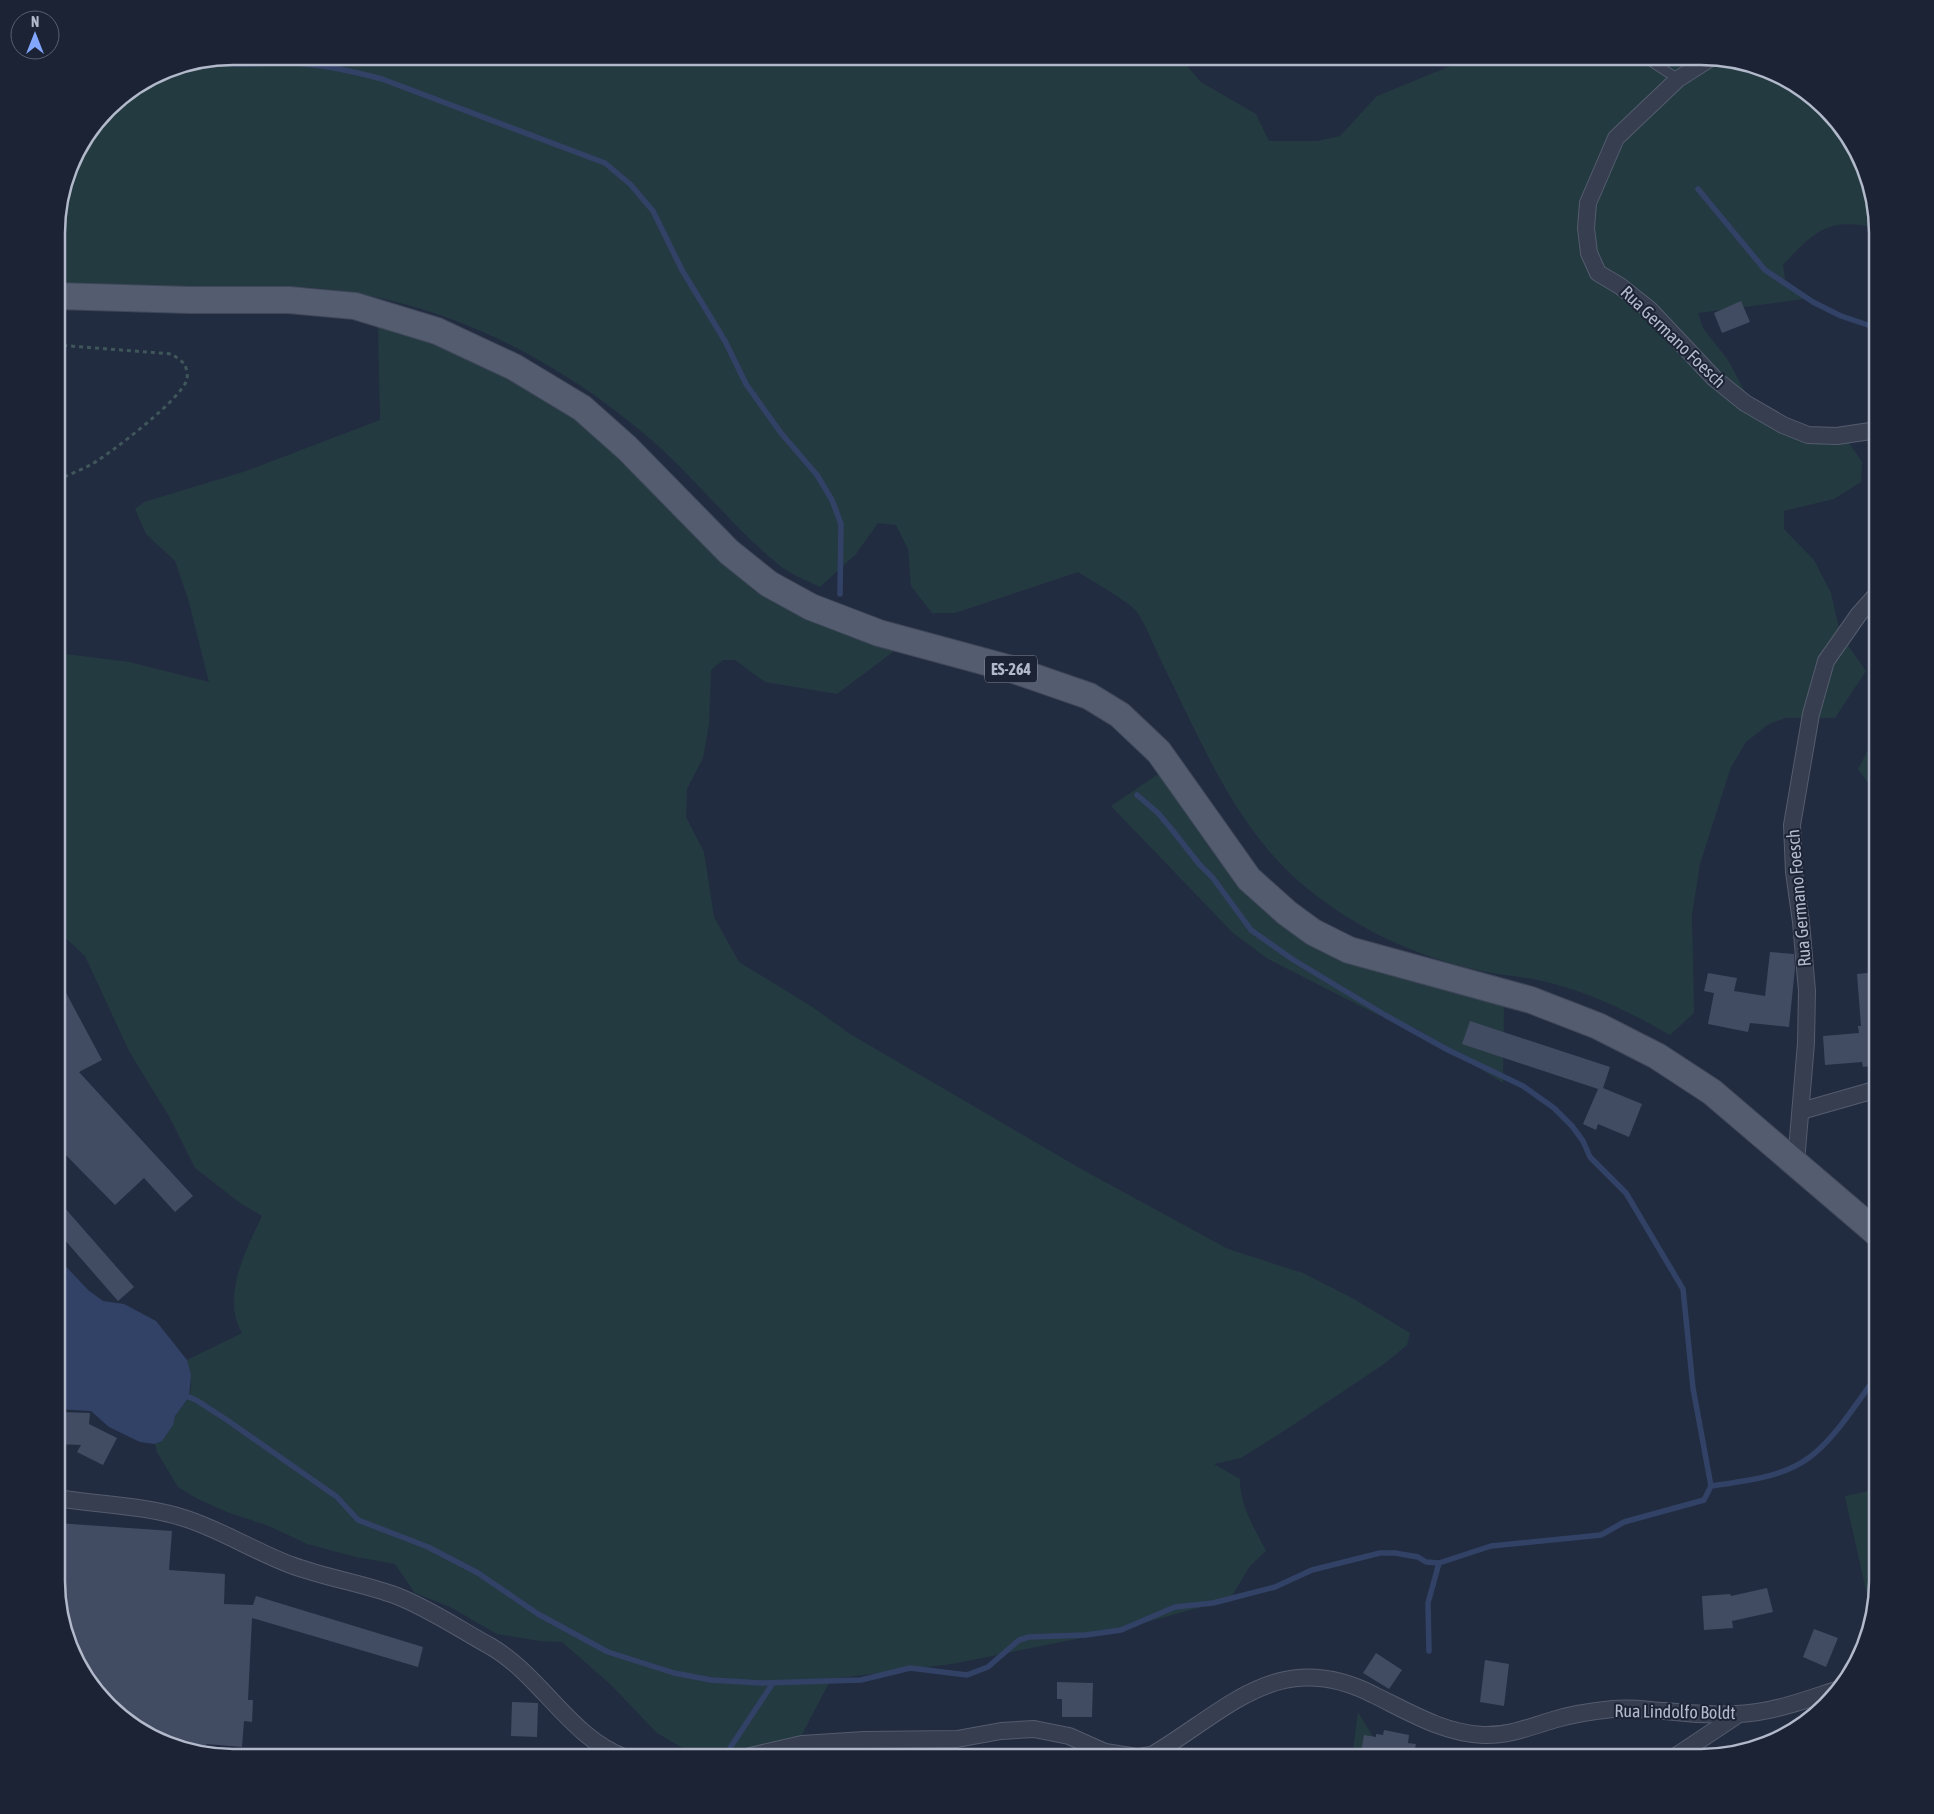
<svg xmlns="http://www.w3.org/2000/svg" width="1934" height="1814" font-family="'Asap Condensed',sans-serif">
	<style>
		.green { fill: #243a41 }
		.water { fill: #324267 }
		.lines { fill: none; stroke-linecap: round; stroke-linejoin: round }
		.stream { stroke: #324267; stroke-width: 5.5 }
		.building { fill: #414b62 }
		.lane-casing { stroke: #545c6e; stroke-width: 11 }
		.street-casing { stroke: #545c6e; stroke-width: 18 }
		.primary-casing { stroke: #3f4759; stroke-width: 28 }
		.path { stroke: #3f565b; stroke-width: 3; stroke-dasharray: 4 4; stroke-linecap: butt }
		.lane { stroke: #363e50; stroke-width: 9 }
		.street { stroke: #363e50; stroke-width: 16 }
		.primary { stroke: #545d70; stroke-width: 26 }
		.labels { text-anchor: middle; stroke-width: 4; stroke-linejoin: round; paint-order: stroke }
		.shield { fill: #1b2335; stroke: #858c9e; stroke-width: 1 }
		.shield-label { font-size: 16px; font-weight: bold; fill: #b2b9cb }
		.street-label { font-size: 18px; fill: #b2b9cb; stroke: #1b2335 }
		.rim { fill: none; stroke: #b2b9cb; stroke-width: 2.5 }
	</style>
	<rect width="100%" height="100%" fill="#222c40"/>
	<g class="green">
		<path d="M233,56H1178L1201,82L1256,114L1269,141H1317L1340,136L1377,96L1475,56H1701L1769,70L1826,108L1864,165L1877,227C1864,226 1846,222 1833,226C1813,231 1797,250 1783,265L1785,279L1804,299L1698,313L1703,328L1728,360L1750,401L1799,429L1847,440L1862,462L1861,482L1834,499L1784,511V529L1814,560L1831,593L1839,628L1847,644L1866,671L1835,718H1785L1769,724L1746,742L1731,767L1700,864L1692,915L1694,1013L1670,1035C1630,1012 1587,991 1542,981C1522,976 1502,976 1482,971C1413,956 1349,926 1295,878C1233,821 1202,743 1165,669C1156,651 1148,629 1137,612C1130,602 1090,580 1078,572L955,613H932L911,586L908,549L896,525L878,523L856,554L820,587C806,580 789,574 778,564C729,524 691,472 642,432C546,351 425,293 298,287C218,283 137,293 57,297V222L75,155L116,100L166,70Z"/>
		<path d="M378,325L454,349L572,413L697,523L897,649L837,694L765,682L735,660H723L711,670L709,724L703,758L687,789L686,817L704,852L714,917L739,962L814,1008L850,1034L1083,1170L1228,1249L1303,1273L1354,1299L1410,1333L1407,1345L1384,1364L1290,1427L1241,1458L1214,1464L1240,1479C1239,1504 1255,1529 1266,1551L1250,1566L1230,1599L1111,1632L952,1664L831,1679L797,1744L740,1758L688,1751L657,1733L610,1684L562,1642L540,1641L497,1634L450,1607L415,1593L395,1564L356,1557L307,1544L269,1526L227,1512L198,1499L178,1487L157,1452L155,1444C167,1440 170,1428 175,1417C177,1410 185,1405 188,1398C194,1386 190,1371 187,1360L242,1333C221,1296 246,1250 262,1216L240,1203L195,1168L170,1118L129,1051L85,956L57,930V653L129,662L209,682L189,602L175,561L146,534L135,509L144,502L246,471L380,420Z"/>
		<path d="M1878,743V796L1858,769L1868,750Z"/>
		<path d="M1173,764L1209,815L1298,915L1504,1003L1503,1083L1415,1028L1378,1015L1268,959L1233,933L1111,806Z"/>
		<path d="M1878,1489V1581L1871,1613L1845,1496Z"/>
		<path d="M1358,1712L1386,1758H1352Z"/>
	</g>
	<path class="water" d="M57,1257L88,1290L103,1301L124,1304L156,1321L187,1360L191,1375L189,1397L175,1416L173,1425L162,1441L155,1444L140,1442L109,1427L91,1411L57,1409Z"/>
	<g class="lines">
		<g class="stream">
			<path d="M211,61C237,67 265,62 291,63C322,64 352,71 382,79L605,163L631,185L653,211L682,270L725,341L746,384L781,433L817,475L832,500L841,524L840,594"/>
			<path d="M1698,189L1765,270L1813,302L1841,316L1877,328"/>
			<path d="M181,1394L196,1400L227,1420L337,1497L358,1520L428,1547L478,1573L538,1614L608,1652L674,1673L711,1680L761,1683L861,1680L910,1668L967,1675L988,1667L1019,1640L1029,1637L1086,1635L1121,1630L1175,1607L1213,1603L1275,1587L1312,1570L1380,1553H1395L1418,1557L1426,1562L1439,1563L1491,1546L1601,1535L1624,1522L1704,1500L1711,1486L1693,1388L1683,1289L1626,1193L1590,1157L1583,1141L1572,1126L1554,1108L1523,1086L1448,1050L1385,1015L1292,959L1251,930L1213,878L1199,864L1173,831L1158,813L1137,795"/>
			<path d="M1711,1486C1744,1481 1782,1478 1810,1457C1837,1436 1857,1402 1878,1374"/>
			<path d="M1429,1651L1428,1603L1439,1563"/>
			<path d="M730,1748L773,1683"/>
		</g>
	</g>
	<g class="building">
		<path d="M1741,301L1750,322L1722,333L1714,313Z"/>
		<path d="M1770,952L1794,954L1795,968L1789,1027L1750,1023L1748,1032L1708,1024L1714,993L1704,991L1708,973L1737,978L1734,991L1765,996Z"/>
		<path d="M1878,972V1065L1863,1067L1862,1062L1825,1065L1823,1036L1859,1033L1858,1026H1861L1857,974Z"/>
		<path d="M57,976L102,1060L79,1072L193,1196L175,1212L144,1178L115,1205L57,1146Z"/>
		<path d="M1470,1021L1610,1067L1603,1088L1642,1104L1629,1137L1598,1124L1596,1130L1583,1124L1598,1089L1462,1044Z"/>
		<path d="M57,1199L134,1287L118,1301L57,1231Z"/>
		<path d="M60,1412L90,1413L89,1424L117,1438L103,1465L77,1452L81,1445L57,1444V1429H60Z"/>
		<path d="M57,1523L172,1531L169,1570L225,1574L224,1604L253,1605L256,1596L423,1647L418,1667L252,1618L248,1700H253L252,1722L244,1721L242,1747L206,1744V1752L165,1744L108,1706L70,1649L57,1592Z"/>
		<path d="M1767,1588L1773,1612L1732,1621L1733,1628L1704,1630L1702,1596L1730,1594L1731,1596Z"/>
		<path d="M1814,1629L1838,1638L1826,1667L1803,1657Z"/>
		<path d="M1376,1653L1402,1670L1389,1689L1363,1673Z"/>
		<path d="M1485,1660L1509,1664L1504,1706L1480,1702Z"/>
		<path d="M1057,1682L1093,1683L1092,1717H1062V1699H1057Z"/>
		<path d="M512,1702L538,1703L537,1737L511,1736Z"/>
		<path d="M1384,1730L1409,1735L1408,1743L1416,1744L1413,1758H1360L1364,1735L1376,1737V1734L1383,1735Z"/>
	</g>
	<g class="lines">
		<g class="lane-casing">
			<g id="lane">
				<path d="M1643,56L1678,79"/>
				<path d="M597,1758L606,1750"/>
			</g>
		</g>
		<g class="street-casing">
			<g id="street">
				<path d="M1711,58L1678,79L1616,138L1588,203L1586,228L1589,253L1598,273L1620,286L1649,309L1714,378L1745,403L1783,425L1808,435L1837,436L1877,430"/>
				<path d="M1801,1111L1878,1089"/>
				<path d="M1796,1162L1806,1043L1807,991L1801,922L1794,872L1792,825L1811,714L1826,661L1859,614L1877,594"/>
				<path d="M57,1498C100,1505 145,1505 187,1519C223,1531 256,1552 291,1565C326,1578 362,1583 397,1596C430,1609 459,1629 490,1646C542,1676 569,1737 626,1758"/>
				<path d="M742,1758L802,1744L864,1740L957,1739L1001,1731L1034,1729L1069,1736L1105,1752L1137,1757L1152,1755C1228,1710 1279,1646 1374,1695C1409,1712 1443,1733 1483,1735C1508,1736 1530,1727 1553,1720C1572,1714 1593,1711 1613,1709C1630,1707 1648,1710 1665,1711C1689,1714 1713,1715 1737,1714C1771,1713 1805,1700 1836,1690"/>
				<path d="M802,1758L827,1745"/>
				<path d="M1673,1758L1739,1714"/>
			</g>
		</g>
		<g class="primary-casing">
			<path id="primary" d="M57,296L189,300H289L355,306L437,331L514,367L582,408L627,448L729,552L769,584L811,607L879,633L1008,668L1089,696L1120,715L1159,752L1249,879L1287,913L1313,932L1349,950L1531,1000L1598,1026L1657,1056L1712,1092L1878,1234"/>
		</g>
		<path class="path" d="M57,480C68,475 81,470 92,464C111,453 183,398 187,379C188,375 186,368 185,364L172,354L57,345"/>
		<use href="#lane" class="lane"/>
		<use href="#street" class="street"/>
		<use href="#primary" class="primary"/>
	</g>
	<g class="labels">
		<rect class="shield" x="985" y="655.5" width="52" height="27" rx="4"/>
		<g class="shield-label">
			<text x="1011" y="675">ES-264</text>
		</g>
		<g class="street-label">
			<text transform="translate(1673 337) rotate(44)" y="6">Rua Germano Foesch</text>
			<text transform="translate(1799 898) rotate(-95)" y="6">Rua Germano Foesch</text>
			<text transform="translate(1675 1712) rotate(1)" y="6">Rua Lindolfo Boldt</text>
		</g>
	</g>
	<path d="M0 0H1934V1814H0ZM233 65H1701A168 168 0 0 1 1869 233V1581A168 168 0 0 1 1701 1749H233A168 168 0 0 1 65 1581V233A168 168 0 0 1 233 65Z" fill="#1b2335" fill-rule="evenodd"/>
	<path class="rim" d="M233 65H1701A168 168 0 0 1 1869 233V1581A168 168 0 0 1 1701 1749H233A168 168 0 0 1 65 1581V233A168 168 0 0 1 233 65Z"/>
	<g transform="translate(35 35)"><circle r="24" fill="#1b2335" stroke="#575f71"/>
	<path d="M0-4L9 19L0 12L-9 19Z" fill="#83a6ff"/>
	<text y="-8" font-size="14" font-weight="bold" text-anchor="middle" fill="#b2b9cb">N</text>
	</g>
</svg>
